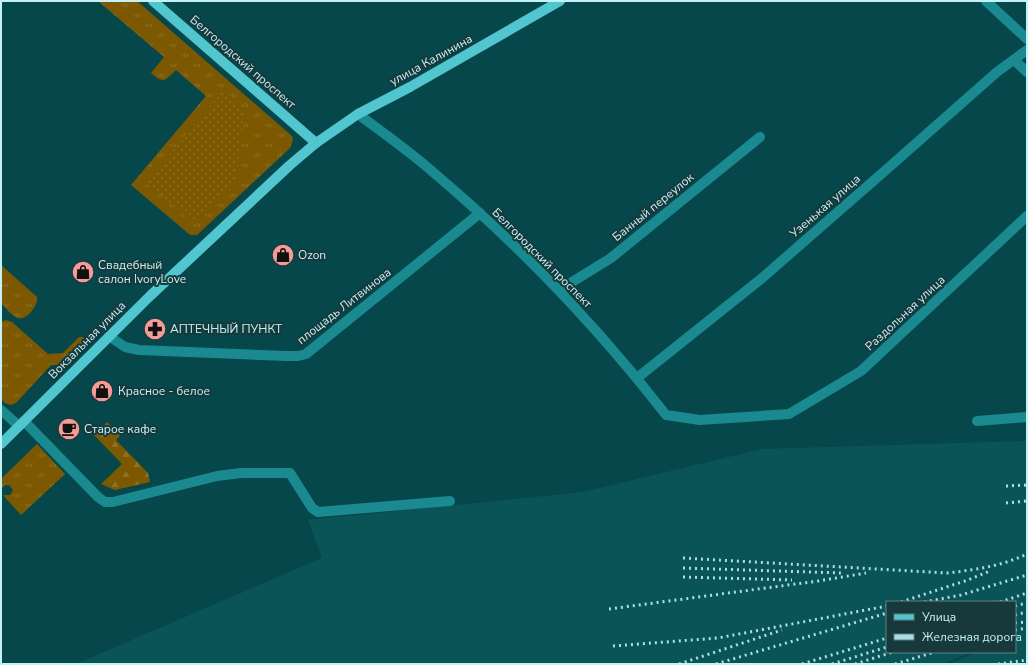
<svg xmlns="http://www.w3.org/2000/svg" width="1028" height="665" font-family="'Nunito Sans',sans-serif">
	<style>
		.built { fill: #0a5458 }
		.grass { fill: url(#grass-tufts) }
		.forest { fill: url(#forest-firs) }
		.park { fill: url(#park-dots) }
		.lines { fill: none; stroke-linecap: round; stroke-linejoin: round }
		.minor { stroke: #1a8990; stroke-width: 10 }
		.major { stroke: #51c6cf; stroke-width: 10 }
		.rail { stroke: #acdee1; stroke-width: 3; stroke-dasharray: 2 4; stroke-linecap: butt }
		.labels { text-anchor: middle; stroke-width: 4; stroke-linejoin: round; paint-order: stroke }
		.street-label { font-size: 12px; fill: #c3f3f6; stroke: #18393c }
		.poi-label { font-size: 12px; fill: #c3f3f6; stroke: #18393c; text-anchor: start }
	</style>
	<defs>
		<pattern id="grass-tufts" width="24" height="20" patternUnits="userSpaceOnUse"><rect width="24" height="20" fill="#7c5900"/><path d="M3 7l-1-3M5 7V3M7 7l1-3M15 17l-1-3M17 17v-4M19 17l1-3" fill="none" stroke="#8d7126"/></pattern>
		<pattern id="forest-firs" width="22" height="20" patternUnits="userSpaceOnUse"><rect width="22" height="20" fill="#7c5900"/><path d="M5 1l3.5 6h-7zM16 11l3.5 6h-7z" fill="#8d7126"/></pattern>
		<pattern id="park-dots" width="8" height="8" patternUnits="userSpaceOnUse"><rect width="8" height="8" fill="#7c5900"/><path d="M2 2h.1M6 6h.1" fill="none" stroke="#8d7126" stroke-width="1.8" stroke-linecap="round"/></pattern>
	</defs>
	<rect width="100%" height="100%" fill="#06474b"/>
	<path class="built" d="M1027,441V631L1019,633L1027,632V664H949L976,652H1015V602H887V652H971L943,664H76L322,558L308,520L583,492L762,449Z"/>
	<g class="grass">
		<path d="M98,1H137L292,136L293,140L290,148L197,235H191L189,234L131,185L206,96L176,70C165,81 163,84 151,73L164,57Z"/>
		<path d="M1,265L37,297C39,304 27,321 18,318C12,316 6,308 1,303Z"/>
		<path d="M6,320L12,322L48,354L63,353L79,337H83L87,342L86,346L67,364L51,365L16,403L11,405L5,403L1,399V322Z"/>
		<path d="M37,444L65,474L21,515L3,495H10L13,490L9,485H5L2,488L1,479Z"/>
	</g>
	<path class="forest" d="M107,422L120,436L116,440L148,473L150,482L115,490L101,484L122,464L94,435Z"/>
	<path class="park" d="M224,90L245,109L235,185L193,222L146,183Z"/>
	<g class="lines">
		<g class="minor">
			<path d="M986,1L1027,39"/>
			<path d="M1014,60L1027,72"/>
			<path d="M358,114C383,133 409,151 433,172C518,244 597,326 666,415L700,420L789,414L861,371L1027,216"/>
			<path d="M559,290L611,258L760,137"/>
			<path d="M109,336L125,347L139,350L286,356H298L306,354L480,213"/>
			<path d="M637,378L761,279L887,169L997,72L1027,50"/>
			<path d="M1,410L19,426"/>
			<path d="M24,421L98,497L105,502H113L217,476L241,473H290L312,508L318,512L450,501"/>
			<path d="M977,421L1027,417"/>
		</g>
		<g class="major">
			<path d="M153,1L316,143"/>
			<path d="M1,444L150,296L290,165L316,143L358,114L410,87L560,1"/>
		</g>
		<g class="rail">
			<path d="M1006,486L1027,485"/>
			<path d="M1006,503L1027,501"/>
			<path d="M683,558L947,573C974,570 1002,566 1027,554"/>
			<path d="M683,568L841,573"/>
			<path d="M683,577L792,580"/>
			<path d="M901,602L965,581L990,571"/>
			<path d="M924,602L961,595L1027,575"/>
			<path d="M1000,602L1027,593"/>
			<path d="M1015,606L1027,603"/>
			<path d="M609,609L818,581L866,573"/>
			<path d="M1015,615L1027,612"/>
			<path d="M1015,623L1027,622"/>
			<path d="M1015,630L1027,628"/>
			<path d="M613,646L718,638L887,606"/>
			<path d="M679,664L782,630"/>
			<path d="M716,664L887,613"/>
			<path d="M802,664L887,638"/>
			<path d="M832,664L887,647"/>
			<path d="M855,664L893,652"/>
			<path d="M895,664L935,652"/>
			<path d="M998,664L1027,660"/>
		</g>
	</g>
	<defs>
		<g id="shop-disc" transform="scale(1.15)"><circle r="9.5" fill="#f59b98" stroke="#18393c"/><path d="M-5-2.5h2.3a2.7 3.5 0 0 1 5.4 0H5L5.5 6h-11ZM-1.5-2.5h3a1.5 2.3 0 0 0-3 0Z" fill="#111"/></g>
		<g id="pharmacy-disc" transform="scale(1.15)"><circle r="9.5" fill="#f59b98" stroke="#18393c"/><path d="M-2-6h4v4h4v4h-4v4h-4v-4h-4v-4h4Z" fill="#111"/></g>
		<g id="cafe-disc" transform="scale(1.15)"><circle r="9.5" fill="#f59b98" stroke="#18393c"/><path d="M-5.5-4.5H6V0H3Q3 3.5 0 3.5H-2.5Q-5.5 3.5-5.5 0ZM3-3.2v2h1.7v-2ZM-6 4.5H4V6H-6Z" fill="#111"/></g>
	</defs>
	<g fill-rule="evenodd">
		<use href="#shop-disc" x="283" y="255"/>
		<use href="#shop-disc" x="83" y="272"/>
		<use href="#pharmacy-disc" x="155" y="329"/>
		<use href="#shop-disc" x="102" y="391"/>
		<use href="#cafe-disc" x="69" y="429"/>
	</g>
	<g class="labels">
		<g class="street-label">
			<text transform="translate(431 60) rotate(-29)" y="4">улица Калинина</text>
			<text transform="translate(243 62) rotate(41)" y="4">Белгородский проспект</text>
			<text transform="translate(825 206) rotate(-41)" y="4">Узенькая улица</text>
			<text transform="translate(653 207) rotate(-39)" y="4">Банный переулок</text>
			<text transform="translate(542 258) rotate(45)" y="4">Белгородский проспект</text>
			<text transform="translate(344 306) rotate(-38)" y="4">площадь Литвинова</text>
			<text transform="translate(905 313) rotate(-43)" y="4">Раздольная улица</text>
			<text transform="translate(87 340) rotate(-45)" y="4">Вокзальная улица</text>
		</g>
		<g class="poi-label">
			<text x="298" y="259">Ozon</text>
			<text x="98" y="269">Свадебный<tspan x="98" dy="14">салон IvoryLove</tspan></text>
			<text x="170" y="333">АПТЕЧНЫЙ ПУНКТ</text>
			<text x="118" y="395">Красное - белое</text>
			<text x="84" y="433">Старое кафе</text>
		</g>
	</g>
	<rect width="1028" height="665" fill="none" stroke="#c3f3f6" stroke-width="4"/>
	<rect x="886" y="601" width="130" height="52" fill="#18393c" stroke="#5c8386"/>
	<rect x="894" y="614" width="20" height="6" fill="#51c6cf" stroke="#5c8386"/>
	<text x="922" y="621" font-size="12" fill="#c3f3f6">Улица</text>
	<rect x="894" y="634" width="20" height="6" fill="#acdee1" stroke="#5c8386"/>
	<text x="922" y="641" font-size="12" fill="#c3f3f6">Железная дорога</text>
</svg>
